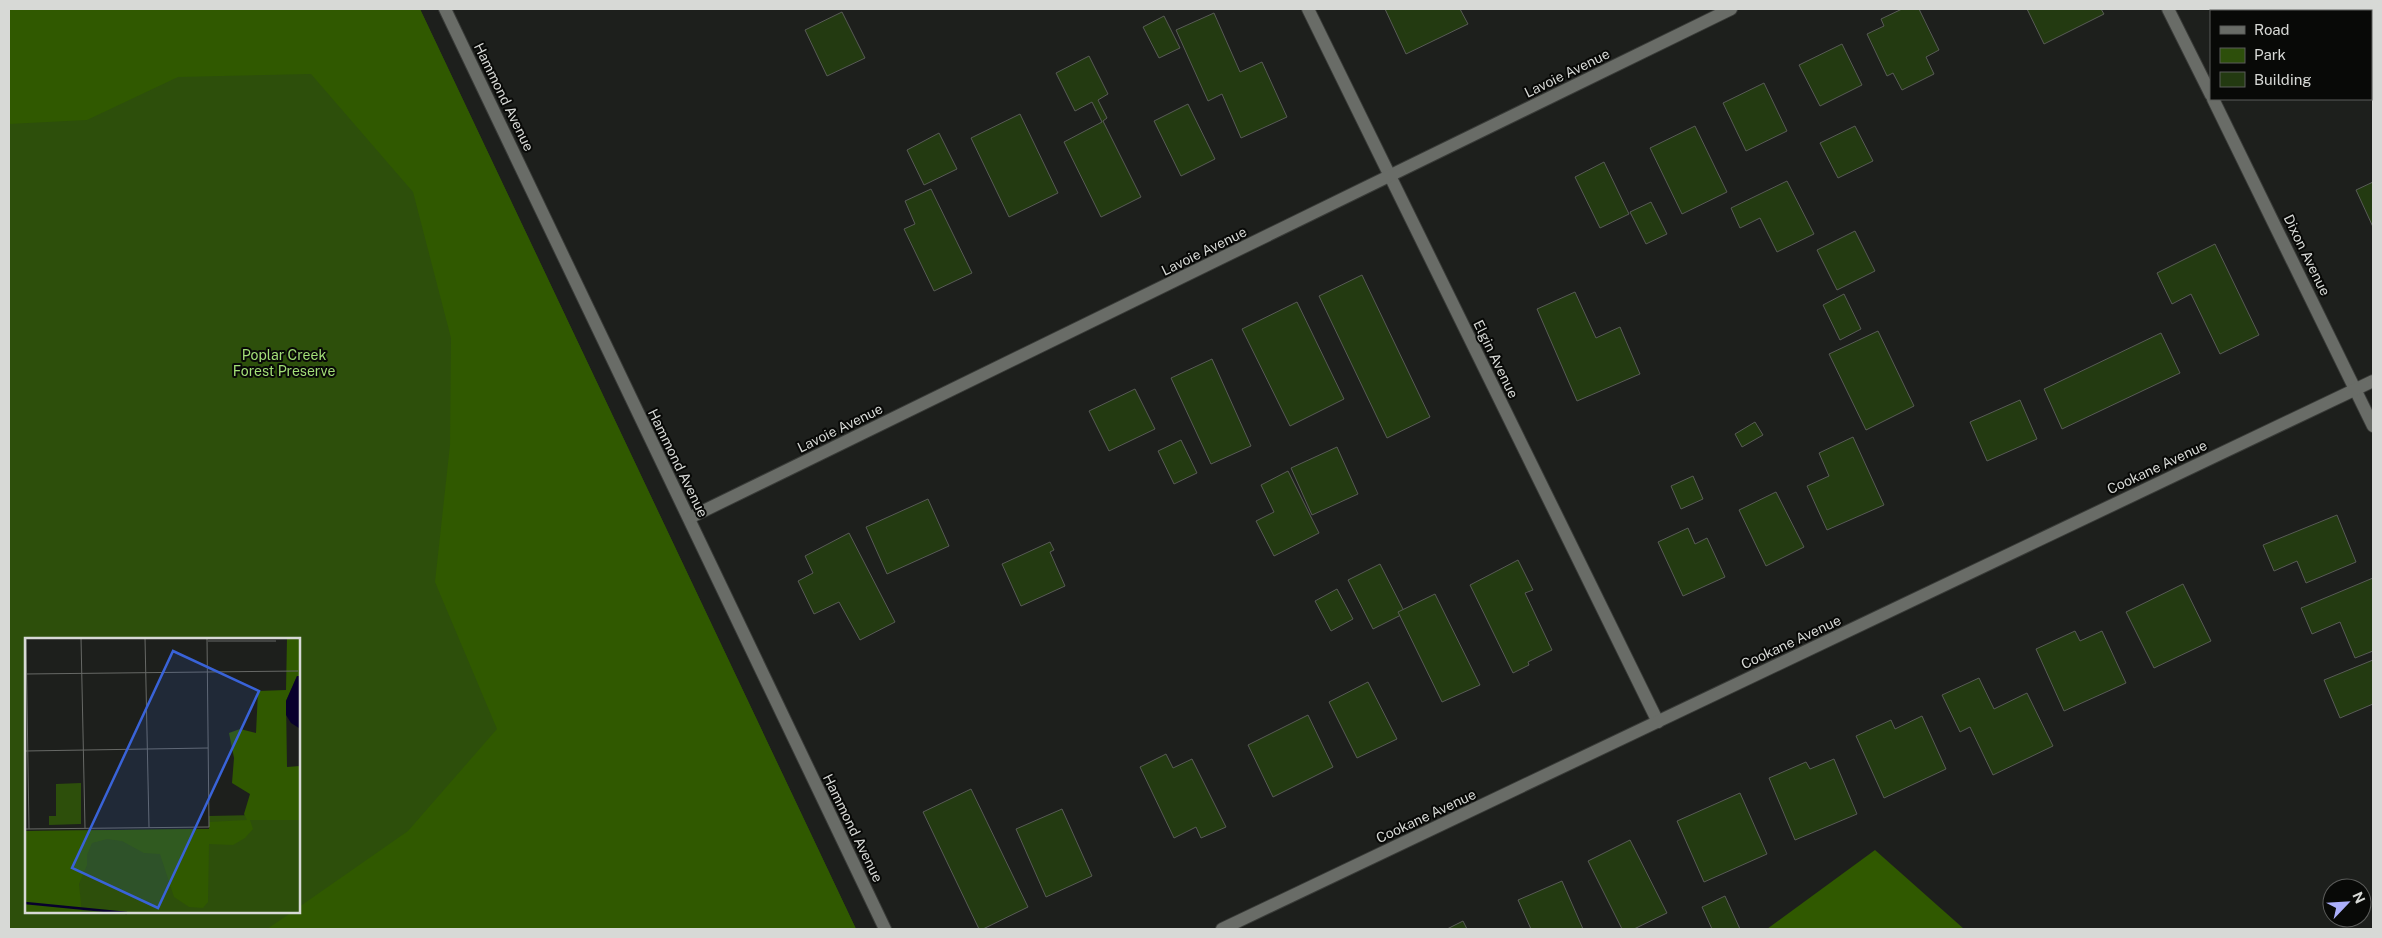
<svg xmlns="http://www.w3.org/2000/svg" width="2382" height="938" font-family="'Public Sans',sans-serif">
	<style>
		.green { fill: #2d4f0b; fill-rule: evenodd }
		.forest { fill: #305900 }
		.building { fill: #233a11; stroke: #585b56 }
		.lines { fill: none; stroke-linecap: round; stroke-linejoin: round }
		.minor-casing { stroke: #393b38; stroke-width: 14 }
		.minor { stroke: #696c67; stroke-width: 12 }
		.labels { text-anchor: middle; stroke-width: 4; stroke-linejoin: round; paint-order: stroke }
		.street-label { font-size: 14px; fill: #d7d9d6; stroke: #080907 }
		.park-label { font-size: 14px; fill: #a3df77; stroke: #080907 }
		.inset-river { fill: none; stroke: #08002d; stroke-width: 2.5 }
		.inset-road { fill: none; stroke: #676966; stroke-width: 1 }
		.view { fill: #3963d8; fill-opacity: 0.15; stroke: #3963d8; stroke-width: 2.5 }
		.inset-edge { fill: none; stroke: #d7d9d6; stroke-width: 2.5 }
	</style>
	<rect width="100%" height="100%" fill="#1d1f1c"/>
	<path class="green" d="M9,9H420L856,929H9ZM26,639H299V912H26Z"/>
	<g class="forest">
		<path d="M9,9H420L856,929H267L292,912H299V907L408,831L497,729L435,582L450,445L451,338L413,192L311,74L178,77L87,120L9,124Z"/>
		<path d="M1875,850L1964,929H1767Z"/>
	</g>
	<g class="building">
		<path d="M1385,9H1460L1468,24L1406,54Z"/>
		<path d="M1902,9H1919L1939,50L1926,57L1934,74L1902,90L1893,73L1887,76L1867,34L1884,26L1881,19Z"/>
		<path d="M2027,9H2101L2104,14L2044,44Z"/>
		<path d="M842,12L865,58L827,76L805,30Z"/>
		<path d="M1214,13L1240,72L1262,62L1287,117L1241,138L1222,94L1208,101L1176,30Z"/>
		<path d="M1164,16L1180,48L1159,58L1143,27Z"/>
		<path d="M1842,44L1862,85L1820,106L1799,65Z"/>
		<path d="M1089,56L1108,94L1098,100L1107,118L1103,121L1141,197L1101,217L1064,142L1102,122L1092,102L1075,111L1056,73Z"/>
		<path d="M1764,83L1787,131L1746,151L1723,103Z"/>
		<path d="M1188,104L1215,159L1181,176L1154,121Z"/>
		<path d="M1020,114L1058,193L1009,217L971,138Z"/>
		<path d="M1695,126L1727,192L1682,214L1650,148Z"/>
		<path d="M1855,126L1873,161L1838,178L1820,143Z"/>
		<path d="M939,133L957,169L924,185L907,150Z"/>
		<path d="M1604,162L1629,214L1600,228L1575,177Z"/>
		<path d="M1787,181L1814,234L1777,252L1760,218L1740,228L1731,208Z"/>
		<path d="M2373,182V227L2356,190Z"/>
		<path d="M931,189L972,273L934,291L904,229L915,224L905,201Z"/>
		<path d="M1651,202L1667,234L1646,244L1630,212Z"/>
		<path d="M1855,231L1875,271L1837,290L1817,250Z"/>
		<path d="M2215,244L2259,335L2220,354L2191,294L2172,304L2157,273Z"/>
		<path d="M1362,275L1430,417L1387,438L1319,296Z"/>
		<path d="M1575,292L1596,338L1620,327L1640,374L1577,401L1537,309Z"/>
		<path d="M1844,294L1861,329L1840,340L1823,305Z"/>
		<path d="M1297,302L1344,399L1290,426L1242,329Z"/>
		<path d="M1878,331L1914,406L1866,430L1829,354Z"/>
		<path d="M2161,333L2180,373L2062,429L2044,389Z"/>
		<path d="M1212,359L1251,446L1211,464L1171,378Z"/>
		<path d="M1135,389L1155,429L1109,451L1089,411Z"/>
		<path d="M2020,400L2037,439L1987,461L1970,422Z"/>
		<path d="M1755,422L1763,435L1742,447L1735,434Z"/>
		<path d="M1853,437L1884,505L1827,530L1807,486L1829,476L1819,453Z"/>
		<path d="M1181,440L1197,473L1174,484L1158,451Z"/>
		<path d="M1337,447L1358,494L1312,515L1291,468Z"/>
		<path d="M1288,471L1319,533L1274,556L1256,521L1274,512L1261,485Z"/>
		<path d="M1693,476L1703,499L1681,509L1671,486Z"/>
		<path d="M1776,492L1804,547L1766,566L1739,510Z"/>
		<path d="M928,499L949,546L887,574L866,527Z"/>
		<path d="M2337,515L2356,562L2306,583L2297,561L2274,571L2263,545Z"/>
		<path d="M1688,528L1695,544L1707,538L1725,577L1683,596L1658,542Z"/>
		<path d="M849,533L895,622L860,640L839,602L814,614L798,581L813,573L805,556Z"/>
		<path d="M1050,542L1054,550L1050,552L1065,586L1021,606L1002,564Z"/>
		<path d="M1518,560L1533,590L1525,593L1552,650L1528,662L1529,665L1513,673L1470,585Z"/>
		<path d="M1380,564L1405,613L1373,629L1348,580Z"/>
		<path d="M2373,578V651L2355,658L2340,622L2312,634L2301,608Z"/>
		<path d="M2183,584L2211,641L2154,668L2126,612Z"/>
		<path d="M1337,589L1353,619L1331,631L1315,601Z"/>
		<path d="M1435,594L1480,685L1442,702L1398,612Z"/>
		<path d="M2075,631L2080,641L2102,631L2126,683L2064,711L2036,649Z"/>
		<path d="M2373,660V704L2340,718L2324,680Z"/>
		<path d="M1979,678L1994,709L2027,693L2053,746L1993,775L1970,727L1960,732L1942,695Z"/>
		<path d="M1368,682L1397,739L1357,758L1329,702Z"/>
		<path d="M1308,715L1333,767L1273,797L1248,745Z"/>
		<path d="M1922,716L1946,769L1884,798L1856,736L1891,720L1895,729Z"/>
		<path d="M1166,754L1173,768L1192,759L1226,827L1201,838L1196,827L1174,838L1140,767Z"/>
		<path d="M1834,759L1857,814L1795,840L1769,778L1806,762L1810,769Z"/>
		<path d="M971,789L1028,907L983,929H979L923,812Z"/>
		<path d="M1740,793L1767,854L1704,882L1677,821Z"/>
		<path d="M1062,809L1092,876L1046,897L1016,829Z"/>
		<path d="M1630,840L1667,913L1634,929H1622L1588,861Z"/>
		<path d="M1562,881L1583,929H1531L1518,900Z"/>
		<path d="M1725,896L1740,929H1712L1702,907Z"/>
		<path d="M1463,921L1467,929H1447Z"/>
	</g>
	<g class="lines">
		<g class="minor-casing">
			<g id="minor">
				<path d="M445,9L885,929"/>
				<path d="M1308,9L1658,722"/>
				<path d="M2168,9L2211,95"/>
				<path d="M2213,99L2373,426"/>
				<path d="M689,518L1731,9"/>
				<path d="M1222,929L2373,381"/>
			</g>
		</g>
		<use href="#minor" class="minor"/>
	</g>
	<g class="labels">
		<g class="street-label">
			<text transform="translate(1567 73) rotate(-26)" y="5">Lavoie Avenue</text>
			<text transform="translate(504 97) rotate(64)" y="5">Hammond Avenue</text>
			<text transform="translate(1204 251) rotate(-26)" y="5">Lavoie Avenue</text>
			<text transform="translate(2307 255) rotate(64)" y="5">Dixon Avenue</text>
			<text transform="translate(1496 359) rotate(64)" y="5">Elgin Avenue</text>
			<text transform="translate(840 428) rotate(-26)" y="5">Lavoie Avenue</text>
			<text transform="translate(678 463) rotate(64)" y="5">Hammond Avenue</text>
			<text transform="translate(2157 467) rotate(-25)" y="5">Cookane Avenue</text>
			<text transform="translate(1791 642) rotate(-25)" y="5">Cookane Avenue</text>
			<text transform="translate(1426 816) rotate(-25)" y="5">Cookane Avenue</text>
			<text transform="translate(853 828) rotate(64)" y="5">Hammond Avenue</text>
		</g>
		<g class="park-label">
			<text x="284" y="360">Poplar Creek<tspan x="284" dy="16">Forest Preserve</tspan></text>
		</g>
	</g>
	<g transform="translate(25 638)">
		<rect width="275" height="275" fill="#1d1f1c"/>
		<path d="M56,145V186L24,187V178H31V146ZM275,176V275H0V193L184,191V178Z" fill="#2d4f0b"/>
		<path d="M262,0H275V38H272L261,63L262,129L275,128V182H225L228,191L220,200L208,207L184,206L183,264L178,270L164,269L149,259L135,216L119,215L97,203L82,201L67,205L62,217V227L54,246L57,275H0V193L184,191V184L222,182L219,176L225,156L207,145L209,120L204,95L215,91L231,95L233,53L261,52Z" fill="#305900"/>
		<path d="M272,38H275L274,90L266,85L261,77V63Z" fill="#08002d"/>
		<path class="inset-river" d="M0,265L102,275"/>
		<path class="inset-road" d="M1,0L4,191M56,0L60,190M120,0L124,189M183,3H251M0,36L273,33M0,113L183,110M0,191L184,189L182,0"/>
		<path class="view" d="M148,13L234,53L133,270L47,230Z"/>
		<rect width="275" height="275" class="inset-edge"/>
	</g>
	<rect width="2382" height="938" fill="none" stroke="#d7d9d6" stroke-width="20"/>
	<rect x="2210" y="10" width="162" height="90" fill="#080907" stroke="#5b5c5a"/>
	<rect x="2220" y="26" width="25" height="8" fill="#696c67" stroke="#5b5c5a"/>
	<text x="2254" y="35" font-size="15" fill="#d7d9d6">Road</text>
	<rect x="2220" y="48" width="25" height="15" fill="#2d4f0b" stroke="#5b5c5a"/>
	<text x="2254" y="60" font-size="15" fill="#d7d9d6">Park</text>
	<rect x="2220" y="72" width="25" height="15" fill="#233a11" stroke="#5b5c5a"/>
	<text x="2254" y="85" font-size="15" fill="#d7d9d6">Building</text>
	<g transform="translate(2347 903) rotate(65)"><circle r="24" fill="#080907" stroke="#5b5c5a"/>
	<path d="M0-4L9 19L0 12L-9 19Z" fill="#abaffb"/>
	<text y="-8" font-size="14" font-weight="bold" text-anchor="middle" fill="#d7d9d6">N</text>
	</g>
</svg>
